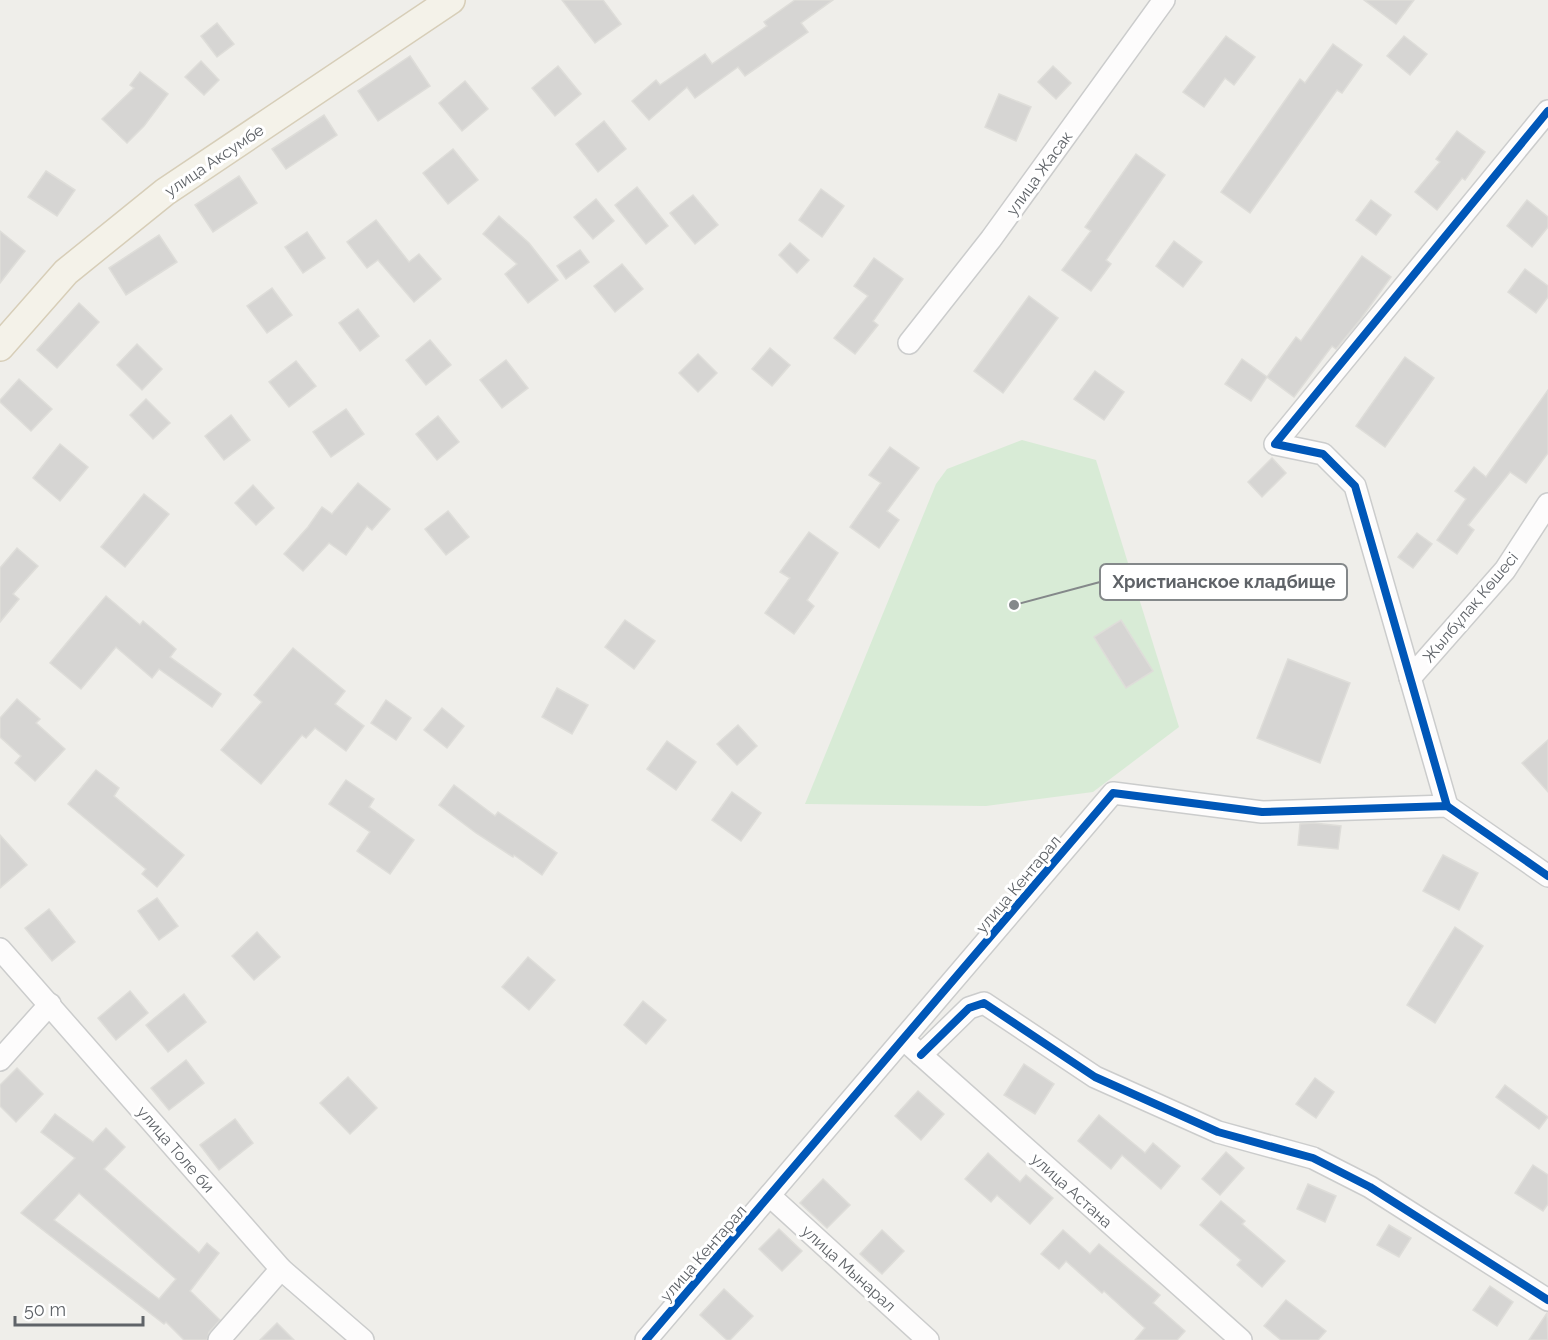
<svg xmlns="http://www.w3.org/2000/svg" width="1548" height="1340" font-family="Raleway,sans-serif">
	<style>
		.green { fill: #d8ebd6 }
		.building { fill: #d6d5d3; stroke: #deddd9; stroke-width: 1.5; fill-rule: evenodd }
		.lines { fill: none; stroke-linecap: round; stroke-linejoin: round }
		.minor-casing { stroke: #cbcccc; stroke-width: 24 }
		.major-casing { stroke: #d7ceb8; stroke-width: 30 }
		.minor { stroke: #fdfcfc; stroke-width: 21 }
		.major { stroke: #f4f2e9; stroke-width: 27 }
		.cycleway-casing { stroke: #fff; stroke-width: 11 }
		.cycleway { stroke: #0057b8; stroke-width: 8 }
		.labels { text-anchor: middle; stroke-width: 6; stroke-linejoin: round; paint-order: stroke }
		.street-label { font-size: 16px; fill: #5f6368; stroke: #fff }
		.leader { fill: none; stroke: #84888a; stroke-width: 2 }
		.callout-dot { fill: #84888a; stroke: #fff; stroke-width: 2 }
		.callout { fill: #fff; stroke: #84888a; stroke-width: 2 }
		.callout-label { font-size: 18px; text-anchor: middle; font-weight: bold; fill: #5f6368 }
	</style>
	<rect width="100%" height="100%" fill="#efeeea"/>
	<path class="green" d="M1022,440L1096,460L1179,727L1093,792L986,806L805,804L936,484L947,469Z"/>
	<g class="building">
		<path d="M562,0H603L621,24L595,43Z"/>
		<path d="M795,0H833L801,23L808,32L745,76L738,67L695,98L687,87L649,120L632,101L656,80L660,85L705,54L712,64L767,26L764,22Z"/>
		<path d="M1364,0H1414L1396,24Z"/>
		<path d="M217,23L234,44L217,57L201,36Z"/>
		<path d="M1226,36L1255,57L1234,85L1225,78L1204,107L1183,92Z"/>
		<path d="M1404,36L1427,54L1410,75L1387,56Z"/>
		<path d="M1333,44L1362,65L1342,93L1337,90L1250,213L1221,192L1300,79L1305,83Z"/>
		<path d="M410,56L430,86L378,121L358,91Z"/>
		<path d="M201,61L219,80L204,95L185,77Z"/>
		<path d="M558,66L581,94L555,116L532,88Z"/>
		<path d="M1053,66L1071,83L1056,99L1038,82Z"/>
		<path d="M140,72L168,94L144,126L127,143L102,119L134,88L130,85Z"/>
		<path d="M465,81L488,109L462,131L439,103Z"/>
		<path d="M999,94L1031,107L1016,141L985,127Z"/>
		<path d="M324,115L337,135L286,169L272,149Z"/>
		<path d="M604,121L626,149L598,172L576,144Z"/>
		<path d="M1457,131L1485,152L1465,180L1462,178L1437,210L1415,192L1440,162L1436,159Z"/>
		<path d="M453,149L478,180L448,204L423,173Z"/>
		<path d="M1136,154L1165,175L1106,260L1111,264L1091,291L1062,270L1091,231L1085,227Z"/>
		<path d="M46,171L75,190L57,216L28,197Z"/>
		<path d="M239,176L257,203L213,232L195,205Z"/>
		<path d="M637,187L668,226L646,244L615,205Z"/>
		<path d="M821,189L844,206L822,237L799,220Z"/>
		<path d="M693,195L718,225L695,244L670,213Z"/>
		<path d="M596,199L614,221L593,239L574,217Z"/>
		<path d="M1371,200L1391,215L1376,235L1356,220Z"/>
		<path d="M1527,200L1548,217V227L1532,247L1507,226Z"/>
		<path d="M499,216L529,243L558,280L528,303L505,274L517,264L483,234Z"/>
		<path d="M376,220L409,262L419,254L441,279L414,302L378,260L367,268L347,242Z"/>
		<path d="M0,231L25,251L0,283Z"/>
		<path d="M307,232L325,258L303,273L285,247Z"/>
		<path d="M159,235L177,262L126,295L109,268Z"/>
		<path d="M1174,241L1202,262L1183,287L1156,266Z"/>
		<path d="M790,243L809,260L797,273L779,255Z"/>
		<path d="M580,250L589,262L566,279L557,266Z"/>
		<path d="M1362,256L1391,277L1360,320L1336,349L1332,346L1294,397L1267,377L1296,337L1301,341Z"/>
		<path d="M874,258L903,279L873,321L878,325L855,354L834,338L868,296L854,286Z"/>
		<path d="M622,264L643,289L615,312L594,286Z"/>
		<path d="M1525,269L1548,286V297L1536,313L1508,292Z"/>
		<path d="M272,288L292,315L267,333L247,306Z"/>
		<path d="M1029,296L1058,318L1003,393L974,371Z"/>
		<path d="M79,303L99,322L57,368L37,350Z"/>
		<path d="M358,309L379,336L360,351L339,323Z"/>
		<path d="M430,340L451,365L426,385L406,360Z"/>
		<path d="M137,344L162,369L142,390L117,365Z"/>
		<path d="M770,348L790,365L772,386L752,369Z"/>
		<path d="M698,354L717,373L698,392L679,373Z"/>
		<path d="M1405,357L1434,378L1385,447L1356,426Z"/>
		<path d="M1242,359L1267,377L1251,401L1225,384Z"/>
		<path d="M506,360L528,388L502,408L480,380Z"/>
		<path d="M296,361L316,386L289,407L269,382Z"/>
		<path d="M1095,371L1124,392L1104,420L1074,399Z"/>
		<path d="M19,379L52,409L31,431L0,402V400Z"/>
		<path d="M1548,390V453L1526,483L1510,472L1468,525L1474,530L1457,554L1437,540L1466,499L1455,491L1474,467L1486,477Z"/>
		<path d="M146,399L170,423L153,439L130,415Z"/>
		<path d="M346,409L364,434L331,457L313,432Z"/>
		<path d="M231,415L250,440L224,460L205,436Z"/>
		<path d="M438,416L459,442L437,460L416,434Z"/>
		<path d="M60,444L88,467L60,501L33,478Z"/>
		<path d="M890,447L919,468L887,511L899,520L879,548L850,527L881,483L869,475Z"/>
		<path d="M1272,458L1286,473L1262,497L1248,482Z"/>
		<path d="M358,483L390,509L372,530L367,526L346,555L329,543L303,571L284,554L308,527L322,507L332,514Z"/>
		<path d="M253,485L274,508L256,525L235,503Z"/>
		<path d="M144,494L169,514L125,567L101,547Z"/>
		<path d="M448,511L469,537L446,555L425,529Z"/>
		<path d="M809,532L838,553L807,600L814,606L794,634L765,613L790,578L780,572Z"/>
		<path d="M1417,533L1432,544L1413,568L1398,557Z"/>
		<path d="M17,548L38,566L13,594L19,599L0,622V568Z"/>
		<path d="M106,596L140,625L143,621L176,649L170,657L221,694L212,707L159,669L152,678L116,647L81,689L50,663Z"/>
		<path d="M625,620L655,641L634,669L605,647Z"/>
		<path d="M1121,620L1153,671L1126,688L1094,637Z"/>
		<path d="M293,648L345,691L335,704L364,726L346,751L315,728L306,738L302,735L261,784L221,750L262,702L254,695Z"/>
		<path d="M1288,659L1350,683L1320,763L1257,738Z"/>
		<path d="M557,688L588,705L572,734L542,717Z"/>
		<path d="M17,699L40,719L36,723L65,749L35,781L15,763L21,756L0,737V718Z"/>
		<path d="M386,700L411,718L396,740L371,723Z"/>
		<path d="M442,708L464,726L447,748L424,730Z"/>
		<path d="M738,725L757,746L737,765L717,744Z"/>
		<path d="M1548,740V792L1522,763Z"/>
		<path d="M667,741L696,762L676,790L647,769Z"/>
		<path d="M96,770L119,788L114,796L184,855L157,887L142,874L146,869L68,804Z"/>
		<path d="M346,780L374,799L369,807L414,840L390,874L357,851L370,832L329,804Z"/>
		<path d="M454,785L495,816L498,812L557,853L542,875L514,855L513,857L476,833L439,805Z"/>
		<path d="M732,792L761,813L741,841L712,820Z"/>
		<path d="M1314,823L1341,826L1338,849L1298,845L1300,824Z"/>
		<path d="M0,835L27,865L0,888Z"/>
		<path d="M1443,855L1478,873L1459,910L1423,891Z"/>
		<path d="M157,898L178,926L159,940L138,911Z"/>
		<path d="M49,909L75,942L52,961L25,928Z"/>
		<path d="M1455,927L1483,946L1435,1023L1407,1005Z"/>
		<path d="M257,932L280,957L254,980L232,956Z"/>
		<path d="M528,957L555,980L529,1010L502,987Z"/>
		<path d="M130,991L148,1013L116,1040L98,1018Z"/>
		<path d="M184,994L206,1022L168,1052L146,1025Z"/>
		<path d="M643,1001L666,1020L646,1044L624,1025Z"/>
		<path d="M186,1060L204,1083L169,1110L151,1088Z"/>
		<path d="M1024,1064L1054,1084L1035,1114L1004,1095Z"/>
		<path d="M17,1068L43,1094L16,1122L0,1106V1085Z"/>
		<path d="M348,1077L377,1108L350,1134L320,1103Z"/>
		<path d="M1315,1078L1334,1092L1316,1118L1296,1104Z"/>
		<path d="M1505,1085L1548,1117L1539,1129L1496,1097Z"/>
		<path d="M918,1091L944,1114L921,1140L895,1116Z"/>
		<path d="M55,1114L93,1142L106,1128L125,1147L104,1169L199,1253L207,1243L219,1253L190,1291L220,1320L209,1332L207,1340H184L166,1322L164,1324L21,1213L75,1158L41,1132ZM79,1193L176,1279L159,1299L54,1220Z"/>
		<path d="M1099,1115L1145,1153L1153,1143L1180,1166L1161,1189L1122,1155L1111,1169L1078,1141Z"/>
		<path d="M235,1119L253,1143L219,1170L200,1145Z"/>
		<path d="M1226,1152L1244,1168L1220,1195L1202,1179Z"/>
		<path d="M988,1153L1020,1182L1026,1175L1053,1198L1030,1224L997,1195L991,1202L965,1179Z"/>
		<path d="M1533,1165L1548,1175V1204L1543,1211L1515,1193Z"/>
		<path d="M823,1179L850,1205L827,1228L800,1203Z"/>
		<path d="M1308,1184L1336,1196L1325,1222L1297,1209Z"/>
		<path d="M1221,1201L1245,1221L1242,1224L1285,1261L1262,1287L1237,1265L1241,1260L1200,1225Z"/>
		<path d="M1389,1225L1411,1238L1399,1257L1377,1245Z"/>
		<path d="M779,1229L802,1251L782,1271L759,1249Z"/>
		<path d="M882,1230L904,1251L882,1274L860,1254Z"/>
		<path d="M1063,1230L1090,1254L1099,1244L1160,1295L1153,1303L1185,1331L1177,1340H1135L1145,1328L1104,1291L1102,1293L1066,1261L1059,1269L1041,1254Z"/>
		<path d="M1490,1286L1513,1302L1497,1326L1473,1310Z"/>
		<path d="M724,1289L753,1316L730,1340H727L700,1315Z"/>
		<path d="M1286,1300L1326,1331L1318,1340H1281L1264,1326Z"/>
		<path d="M1547,1313L1548,1340H1529Z"/>
		<path d="M277,1323L294,1340H260Z"/>
	</g>
	<g class="lines">
		<g class="minor-casing">
			<g id="minor">
				<path d="M909,343L991,239L1164,0"/>
				<path d="M1410,678L1505,570L1548,504"/>
				<path d="M1447,806L1355,486L1323,454L1275,444L1548,111"/>
				<path d="M0,949L281,1269L363,1340"/>
				<path d="M911,1046L1241,1340"/>
				<path d="M921,1055L969,1008L984,1003L1095,1077L1218,1132L1313,1158L1370,1187L1548,1300"/>
				<path d="M0,1060L50,1004"/>
				<path d="M770,1196L928,1340"/>
				<path d="M219,1340L281,1269"/>
				<path d="M646,1340L1113,793L1262,812L1447,806L1548,876"/>
			</g>
		</g>
		<g class="major-casing">
			<path id="major" d="M0,347L66,272L165,192L451,0"/>
		</g>
		<use href="#minor" class="minor"/>
		<use href="#major" class="major"/>
		<g class="cycleway-casing">
			<g id="cycleway">
				<path d="M1447,806L1355,486L1323,454L1275,444L1548,111"/>
				<path d="M921,1055L969,1008L984,1003L1095,1077L1218,1132L1313,1158L1370,1187L1548,1300"/>
				<path d="M646,1340L1113,793L1262,812L1447,806L1548,876"/>
			</g>
		</g>
		<use href="#cycleway" class="cycleway"/>
	</g>
	<g class="labels">
		<g class="street-label">
			<text transform="translate(214 160) rotate(-34)" y="6">улица Аксумбе</text>
			<text transform="translate(1039 173) rotate(-54)" y="6">улица Жасак</text>
			<text transform="translate(1470 607) rotate(-50)" y="6">Жылбұлақ Көшесі</text>
			<text transform="translate(1018 884) rotate(-50)" y="6">улица Кентарал</text>
			<text transform="translate(176 1149) rotate(49)" y="6">улица Толе би</text>
			<text transform="translate(1072 1190) rotate(42)" y="6">улица Астана</text>
			<text transform="translate(703 1253) rotate(-49)" y="6">улица Кентарал</text>
			<text transform="translate(849 1268) rotate(42)" y="6">улица Мынарал</text>
		</g>
	</g>
	<path class="leader" d="M1014 605L1100 582"/>
	<circle class="callout-dot" cx="1014" cy="605" r="6"/>
	<rect class="callout" x="1100" y="564" width="247" height="36" rx="6"/>
	<g class="callout-label">
		<text x="1224" y="588">Христианское кладбище</text>
	</g>
	<path d="M15 1316v9h128v-9" fill="none" stroke="#5f6368" stroke-width="3"/>
	<text x="24" y="1316" font-size="18" fill="#5f6368" stroke="#ffffff" stroke-width="4.5" paint-order="stroke">50 m</text>
</svg>
